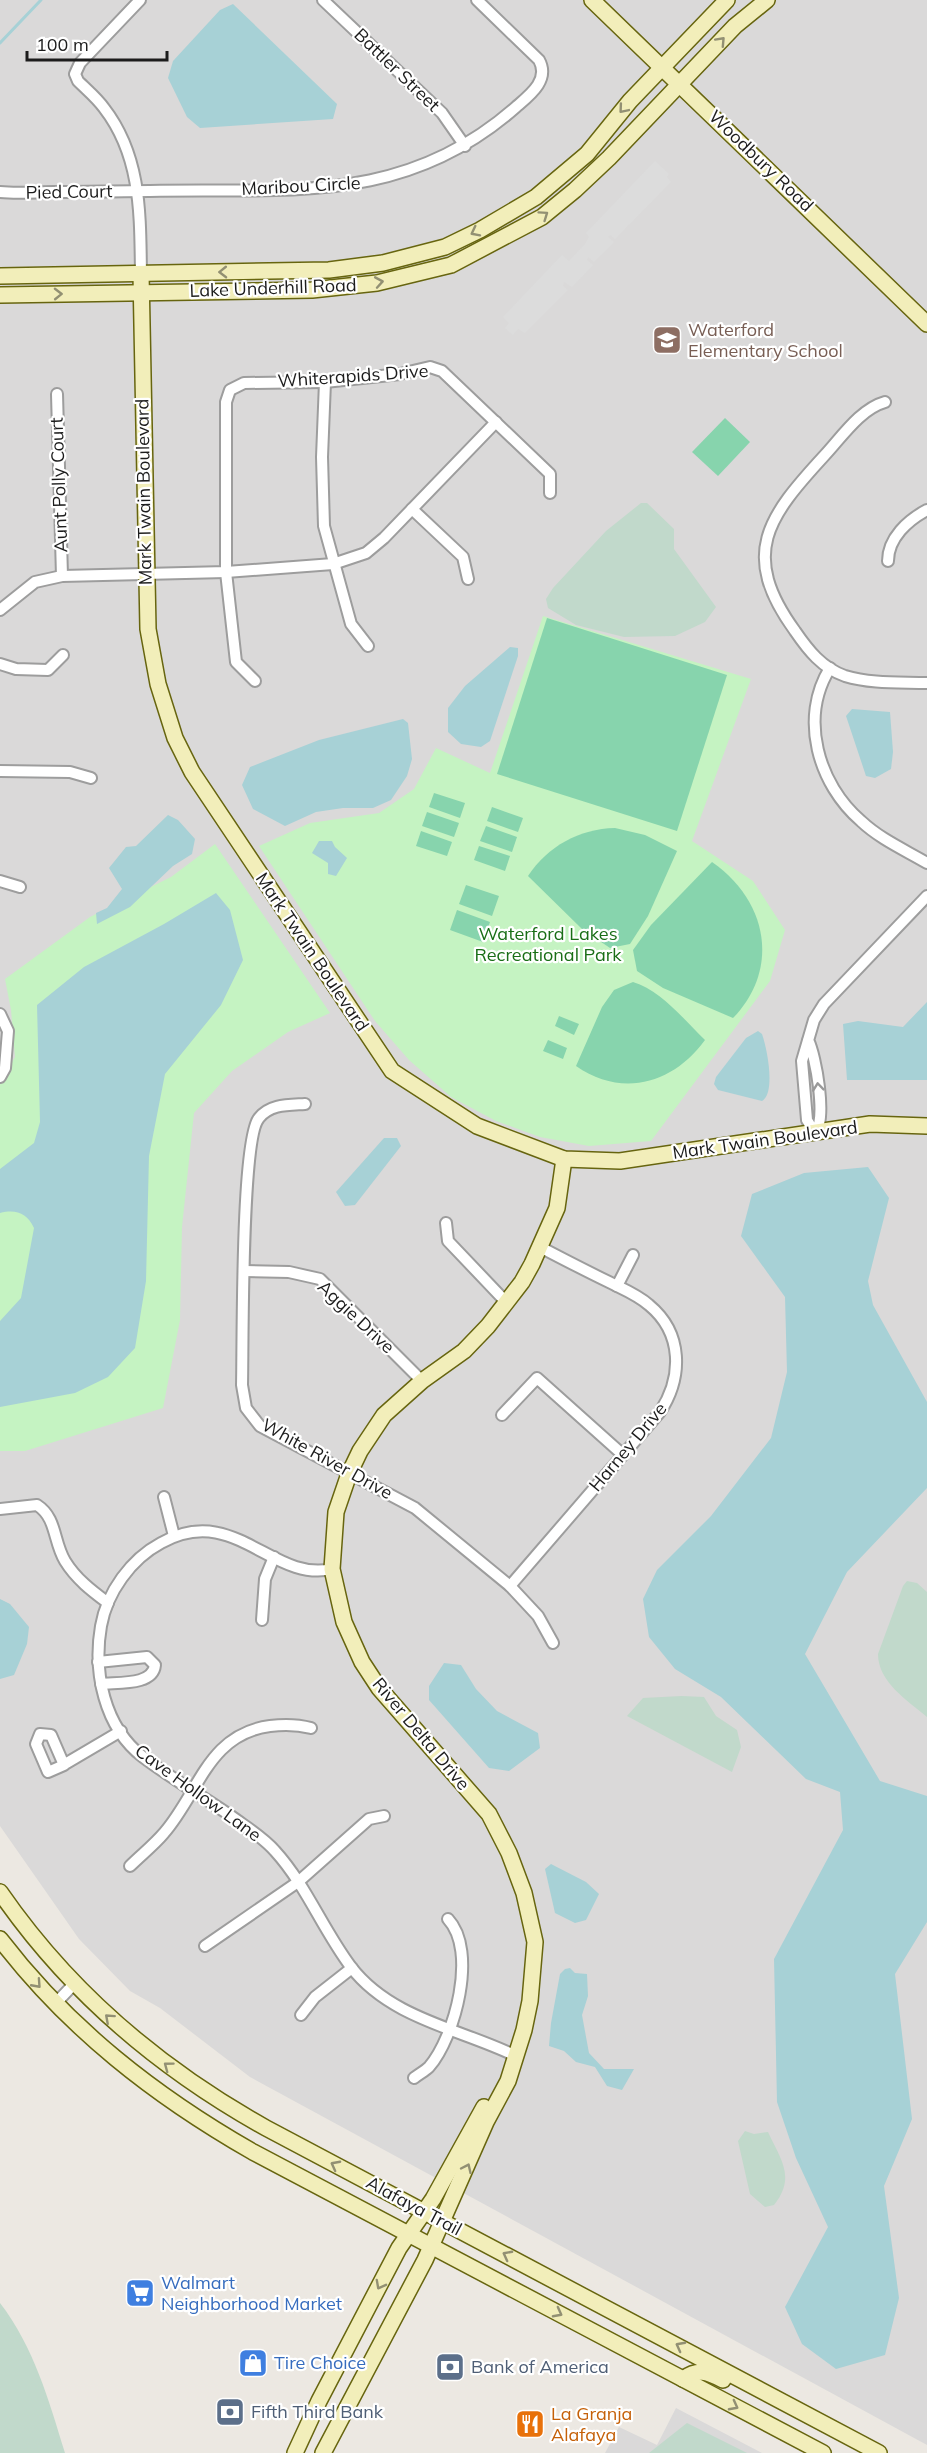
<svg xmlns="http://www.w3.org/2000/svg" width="927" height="2453" font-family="Mulish,sans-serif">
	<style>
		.residential { fill: #dad9d9 }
		.wetland { fill: #c1d9cb }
		.park { fill: #c5f3c2 }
		.pitch { fill: #87d4ad }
		.parking { fill: #dcdcdc }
		.water { fill: #a7d1d6 }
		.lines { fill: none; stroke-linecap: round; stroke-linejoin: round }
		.stream { stroke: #a7d1d6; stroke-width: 3 }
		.street-casing { stroke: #9d9d9d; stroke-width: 14 }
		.secondary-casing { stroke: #67650f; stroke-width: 18 }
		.street { stroke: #fff; stroke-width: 10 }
		.secondary { stroke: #f2eeba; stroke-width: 15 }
		.oneway { stroke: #929073 }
		.oneway2 { stroke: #999 }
		.labels { text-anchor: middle; stroke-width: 4.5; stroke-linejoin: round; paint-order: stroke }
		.street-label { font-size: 18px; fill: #1c1c1c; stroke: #fff }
		.education-label { font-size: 18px; fill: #785e54; stroke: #fff; text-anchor: start }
		.park-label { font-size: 18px; fill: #196e16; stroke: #fff }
		.shop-label { font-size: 18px; fill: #366cbe; stroke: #fff; text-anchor: start }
		.service-label { font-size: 18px; fill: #4e5e75; stroke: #fff; text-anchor: start }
		.food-label { font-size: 18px; fill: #c56008; stroke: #fff; text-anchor: start }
	</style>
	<rect width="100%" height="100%" fill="#ece8e2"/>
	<g class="residential">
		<path d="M0,0H927V2445L250,2077L160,2008L130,1991L79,1939L0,1826Z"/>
		<path d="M676,2408L762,2453H605L619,2427L657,2445Z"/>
	</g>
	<g class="wetland">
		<path d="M641,503H647L674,529V549L716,607L705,622L675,636L624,637L576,625L548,608L546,599L553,588L606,531Z"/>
		<path d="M907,1581L917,1583L927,1592V1717C907,1700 878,1682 878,1654L903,1586Z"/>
		<path d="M682,1696L704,1697L716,1716L737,1730L741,1747L732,1772L627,1716L643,1698Z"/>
		<path d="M745,2131L754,2134L768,2132C781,2160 796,2177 774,2205L765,2207L750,2194L738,2141Z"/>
		<path d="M0,2303C34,2347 49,2401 65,2453H0Z"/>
		<path d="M687,2423L747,2453H649Z"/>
	</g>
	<g class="park">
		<path d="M543,616L751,679L692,841L753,881L785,930L770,981L651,1141L589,1146L540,1137L496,1121L451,1097L409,1060L375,1021L259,846L310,823L379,813L414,789L436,748L490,773Z"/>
		<path d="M215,844L330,1013L288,1032L232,1071L194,1113L182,1227L180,1320L163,1408L25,1451H0V1082L15,1057L11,1010L5,979L90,917L171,877Z"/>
	</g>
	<g class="pitch">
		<path d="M725,418L750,442L718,476L692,452Z"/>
		<path d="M547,618L727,675L677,831L497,774Z"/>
		<path d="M434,793L465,803L460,818L429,807Z"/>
		<path d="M492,807L523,818L518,832L487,821Z"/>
		<path d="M427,812L459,823L454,837L422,826Z"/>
		<path d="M486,826L517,837L512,852L480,841Z"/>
		<path d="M615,828L645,835L677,851L648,916L630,944L610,948L582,929L528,876C548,846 579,829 615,828Z"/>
		<path d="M421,831L452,842L447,856L416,846Z"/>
		<path d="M479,846L510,856L505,871L474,860Z"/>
		<path d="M712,862C767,900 781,968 733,1018L663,988L637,971L633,950L651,925Z"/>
		<path d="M466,885L499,896L492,916L459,904Z"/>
		<path d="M457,910L490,922L483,942L450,930Z"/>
		<path d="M633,982C661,990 685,1021 705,1040C673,1084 622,1098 576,1066L602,1007L614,990Z"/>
		<path d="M559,1016L579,1024L574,1035L555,1026Z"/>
		<path d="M548,1040L567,1048L563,1059L543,1051Z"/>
	</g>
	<path class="parking" d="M655,161L669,174L667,177L671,182L615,239L610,235L608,237L614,242L594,262L588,257L587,260L593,265L572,287L564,282L563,286L568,290L525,333L518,329L513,335L505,328L509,323L503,317L562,255L569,261L585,244L589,237L586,233Z"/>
	<g class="water">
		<path d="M233,4L337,104L333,119L200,128L187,117L168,78L173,61L220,10Z"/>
		<path d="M510,647L518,648V656L490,741L481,747L461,744L448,732V708L465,686Z"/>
		<path d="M852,709L890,712L893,752L891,769L875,778L866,776L846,716Z"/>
		<path d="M403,719L408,723L412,759L407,776L391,800L373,808H343L316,812L285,826L253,809L242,785L250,767L319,740Z"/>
		<path d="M168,815L178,820L195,839L192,854L173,866L130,907L97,924L96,913L107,908L122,889L109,868L126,847L136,846Z"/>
		<path d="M319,841H332L335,847L347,858L336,876L328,874V863L312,853Z"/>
		<path d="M216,893L230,910L243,960L221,1005L165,1074L149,1156L146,1281L135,1348L108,1377L75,1393L0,1407V1321L21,1298L34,1228C27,1213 16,1209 0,1213V1169L34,1143L40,1122L37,1005L84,967L164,924Z"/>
		<path d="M927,1002V1080H847L843,1024L858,1021L903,1027Z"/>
		<path d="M758,1031L762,1034C767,1048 776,1093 762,1101L718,1090L714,1084L716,1077L746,1038Z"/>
		<path d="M384,1138H397L401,1146L355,1205L345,1206L336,1192Z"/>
		<path d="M868,1167L889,1198L868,1281L873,1305L927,1402V1488L847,1572L805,1654L880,1781L927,1796V1922L895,1974L912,2119L884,2186L899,2298L885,2355L836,2369L802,2344L785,2307L828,2227L796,2158L777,2102L774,1959L843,1830L840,1792L806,1779L721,1697L675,1669L649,1637L643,1599L657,1570L711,1516L771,1438L787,1372L785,1297L741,1236L752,1194L804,1173Z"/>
		<path d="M0,1599L10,1604L29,1627L27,1644L14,1675L0,1679Z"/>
		<path d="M444,1663L461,1665L476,1689L497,1711L538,1733L540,1748L509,1771L489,1768L429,1700V1686Z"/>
		<path d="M551,1864L586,1882L599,1894L586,1920L575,1923L555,1913L545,1869Z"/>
		<path d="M570,1968L575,1973L587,1974L588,1996L582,2015L589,2053L604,2069H634L622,2090L607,2086L595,2067L576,2062L564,2051L549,2046L551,2023L560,1974L565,1969Z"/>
	</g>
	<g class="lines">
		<path class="stream" d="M0,43L41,0"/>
		<g class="street-casing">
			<g id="street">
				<path d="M140,0L80,63L75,74L78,81C87,90 97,98 104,108C142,157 140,216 141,274"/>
				<path d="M323,0L442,113L465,146"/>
				<path d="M0,192C18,194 37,192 54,192C86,192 118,191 150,191C288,188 404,206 516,107C530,95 550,80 539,60L477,0"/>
				<path d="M325,382L322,457L324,526L351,624L368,646"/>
				<path d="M57,394L62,576"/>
				<path d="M885,402C860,409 841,438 824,456C768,517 739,554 795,631C808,650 822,668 845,676C871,684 901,682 927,683"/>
				<path d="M412,509L463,557L468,579"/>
				<path d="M888,561C888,538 908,520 927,510"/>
				<path d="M0,610L35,582L62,576L226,572L333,564L366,553L384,538L496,422"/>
				<path d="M0,664L16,669L48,670L63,655"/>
				<path d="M830,668C799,718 818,784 861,821C880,839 905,850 927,863"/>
				<path d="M255,681L236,662L226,572V402L230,390L244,383L325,382L400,374L430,367L442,371L550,474V493"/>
				<path d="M0,771L70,772L91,778"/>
				<path d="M0,881L20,887"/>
				<path d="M0,1014L8,1031L5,1068L0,1077"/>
				<path d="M808,1040C816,1056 827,1119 815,1133L807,1120L802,1061L814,1020L824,1004L927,896"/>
				<path d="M305,1104C288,1105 270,1104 259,1118C241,1138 243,1346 242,1385L246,1408L260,1426L415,1508L510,1586L538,1616L553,1643"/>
				<path d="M446,1223L448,1241L507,1303"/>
				<path d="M244,1271L289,1272L320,1279L422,1381"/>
				<path d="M617,1286L633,1255"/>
				<path d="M502,1415L537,1378L622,1454"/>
				<path d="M164,1497L174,1536"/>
				<path d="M0,1509L37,1505C57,1518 53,1541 65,1561C76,1579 92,1591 108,1603"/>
				<path d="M332,1569C272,1583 234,1502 161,1543C131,1559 107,1592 101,1626C93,1672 104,1727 143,1757C171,1778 202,1796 231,1816C246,1827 263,1837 275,1851C306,1885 323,1930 351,1967C391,2019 461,2029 516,2056"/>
				<path d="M510,1586L660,1412C683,1377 683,1333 649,1305C638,1295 623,1289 609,1282C586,1271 563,1259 540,1247"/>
				<path d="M262,1620L265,1579L274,1557"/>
				<path d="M98,1662L147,1657L155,1665C153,1686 117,1682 101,1684"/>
				<path d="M64,1765L51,1735L40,1734L36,1744L48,1772L64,1765L65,1764L121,1731"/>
				<path d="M130,1866C141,1855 154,1845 164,1833C199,1793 208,1734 270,1726C285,1724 296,1724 311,1728"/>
				<path d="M205,1946L298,1882L369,1819L384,1816"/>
				<path d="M55,2004L74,1984"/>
				<path d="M301,2015L315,1997L352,1968"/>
				<path d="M414,2078C419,2074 425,2071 429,2067C455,2037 478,1951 448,1919"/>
			</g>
		</g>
		<g class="secondary-casing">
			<g id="secondary">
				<path d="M592,0L927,324"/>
				<path d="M141,274L148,629L158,684L175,738L192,772L392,1071L477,1126L564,1159L620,1161L870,1124L927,1126"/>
				<path d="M0,276L329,270L383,263L445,247L480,230L536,197L587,154L630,101L727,0"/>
				<path d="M0,295L312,290L377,283L451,265L542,217L575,190L609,158L735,26L767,0"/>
				<path d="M0,1892C69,1992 160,2069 266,2128L879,2453"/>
				<path d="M0,1939C69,2029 155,2096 253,2152L823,2453"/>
				<path d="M683,2379C698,2368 707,2372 723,2380"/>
				<path d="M295,2453L319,2401L399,2248L433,2199L484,2107"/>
				<path d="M323,2453L425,2260L486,2122L508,2081L524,2030L530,2001L535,1942L524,1893L509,1853L489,1814L379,1688L362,1662L344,1622L332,1569L336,1512L349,1474L360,1451L384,1415L422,1381L464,1351L488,1326L522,1282L532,1264L557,1208L564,1159"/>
			</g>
		</g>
		<use href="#street" class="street"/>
		<use href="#secondary" class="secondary"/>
	</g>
	<defs><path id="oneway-chevron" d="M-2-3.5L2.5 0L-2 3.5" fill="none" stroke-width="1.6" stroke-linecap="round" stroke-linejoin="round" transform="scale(1.5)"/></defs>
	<g class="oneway">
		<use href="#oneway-chevron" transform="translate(721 41) rotate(-47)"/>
		<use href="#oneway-chevron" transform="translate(623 109) rotate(130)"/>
		<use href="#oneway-chevron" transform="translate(544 215) rotate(-35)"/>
		<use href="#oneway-chevron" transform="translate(475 232) rotate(153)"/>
		<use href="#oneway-chevron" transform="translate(223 272) rotate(179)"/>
		<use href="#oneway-chevron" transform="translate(379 282) rotate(-10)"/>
		<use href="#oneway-chevron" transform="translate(58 294) rotate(-1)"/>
		<use href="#oneway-chevron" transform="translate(37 1984) rotate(48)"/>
		<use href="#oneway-chevron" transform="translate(109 2018) rotate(-138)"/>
		<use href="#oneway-chevron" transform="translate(168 2066) rotate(-143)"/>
		<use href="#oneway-chevron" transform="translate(335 2165) rotate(-152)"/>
		<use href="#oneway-chevron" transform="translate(467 2168) rotate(-65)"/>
		<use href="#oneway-chevron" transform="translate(507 2255) rotate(-152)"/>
		<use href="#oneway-chevron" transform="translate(380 2285) rotate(118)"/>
		<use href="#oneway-chevron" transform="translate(558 2313) rotate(28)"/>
		<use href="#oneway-chevron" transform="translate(680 2346) rotate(-152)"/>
		<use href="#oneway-chevron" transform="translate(734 2406) rotate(28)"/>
	</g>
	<use class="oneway2" href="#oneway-chevron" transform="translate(818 1087) rotate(-96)"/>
	<defs>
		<g id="school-square" transform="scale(1.5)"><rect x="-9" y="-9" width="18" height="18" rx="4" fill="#8d6e63" stroke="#fff"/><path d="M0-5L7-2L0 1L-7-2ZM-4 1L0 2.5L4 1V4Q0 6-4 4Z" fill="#fff"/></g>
		<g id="supermarket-square" transform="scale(1.5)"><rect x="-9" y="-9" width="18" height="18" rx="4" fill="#3f7fe0" stroke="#fff"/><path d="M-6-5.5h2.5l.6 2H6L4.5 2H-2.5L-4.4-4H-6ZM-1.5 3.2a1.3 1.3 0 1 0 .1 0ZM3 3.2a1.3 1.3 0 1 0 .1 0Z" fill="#fff"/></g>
		<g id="shop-square" transform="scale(1.5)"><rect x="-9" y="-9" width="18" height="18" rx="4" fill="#3f7fe0" stroke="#fff"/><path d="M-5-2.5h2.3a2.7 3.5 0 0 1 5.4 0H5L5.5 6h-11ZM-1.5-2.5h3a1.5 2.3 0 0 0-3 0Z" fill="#fff"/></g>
		<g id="bank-square" transform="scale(1.5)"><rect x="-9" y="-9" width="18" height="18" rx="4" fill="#5c6f8a" stroke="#fff"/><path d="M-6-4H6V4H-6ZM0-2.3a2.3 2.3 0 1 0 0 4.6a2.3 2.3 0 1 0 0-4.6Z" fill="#fff"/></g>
		<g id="restaurant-square" transform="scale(1.5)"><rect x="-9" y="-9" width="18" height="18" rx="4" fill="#e8710a" stroke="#fff"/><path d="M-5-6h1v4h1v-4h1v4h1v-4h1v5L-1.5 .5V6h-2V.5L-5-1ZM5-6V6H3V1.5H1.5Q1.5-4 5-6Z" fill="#fff"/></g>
	</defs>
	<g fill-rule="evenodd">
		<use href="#school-square" x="667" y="340"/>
		<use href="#supermarket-square" x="140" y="2293"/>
		<use href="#shop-square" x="253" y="2363"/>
		<use href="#bank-square" x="450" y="2367"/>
		<use href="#bank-square" x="230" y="2412"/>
		<use href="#restaurant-square" x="530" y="2424"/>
	</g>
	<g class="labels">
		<g class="street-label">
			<text transform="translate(397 70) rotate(44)" y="6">Battler Street</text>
			<text transform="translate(761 161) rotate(44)" y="6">Woodbury Road</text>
			<text transform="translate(301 186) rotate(-3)" y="6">Maribou Circle</text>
			<text transform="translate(69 192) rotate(-1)" y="6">Pied Court</text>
			<text transform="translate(273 288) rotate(-2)" y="6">Lake Underhill Road</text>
			<text transform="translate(353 376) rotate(-4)" y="6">Whiterapids Drive</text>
			<text transform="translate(59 485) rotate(-92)" y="6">Aunt Polly Court</text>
			<text transform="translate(144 492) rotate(-91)" y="6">Mark Twain Boulevard</text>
			<text transform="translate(312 952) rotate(56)" y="6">Mark Twain Boulevard</text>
			<text transform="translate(765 1140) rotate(-8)" y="6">Mark Twain Boulevard</text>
			<text transform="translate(356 1317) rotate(43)" y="6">Aggie Drive</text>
			<text transform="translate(628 1447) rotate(-50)" y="6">Harney Drive</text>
			<text transform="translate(327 1459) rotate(29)" y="6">White River Drive</text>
			<text transform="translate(421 1734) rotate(50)" y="6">River Delta Drive</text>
			<text transform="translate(198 1793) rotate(36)" y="6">Cave Hollow Lane</text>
			<text transform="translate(414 2206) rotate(28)" y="6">Alafaya Trail</text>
		</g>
		<g class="education-label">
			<text x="688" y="336">Waterford<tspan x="688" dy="21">Elementary School</tspan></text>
		</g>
		<g class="park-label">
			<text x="548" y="940">Waterford Lakes<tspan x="548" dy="21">Recreational Park</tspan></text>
		</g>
		<g class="shop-label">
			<text x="161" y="2289">Walmart<tspan x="161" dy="21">Neighborhood Market</tspan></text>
			<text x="274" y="2369">Tire Choice</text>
		</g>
		<g class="service-label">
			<text x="471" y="2373">Bank of America</text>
			<text x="251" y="2418">Fifth Third Bank</text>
		</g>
		<g class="food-label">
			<text x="551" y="2420">La Granja<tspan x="551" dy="21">Alafaya</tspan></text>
		</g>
	</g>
	<path d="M27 51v9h140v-9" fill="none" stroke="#1c1c1c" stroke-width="3"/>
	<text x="36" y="51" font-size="18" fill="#1c1c1c" stroke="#ffffff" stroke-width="4.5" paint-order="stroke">100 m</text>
</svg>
